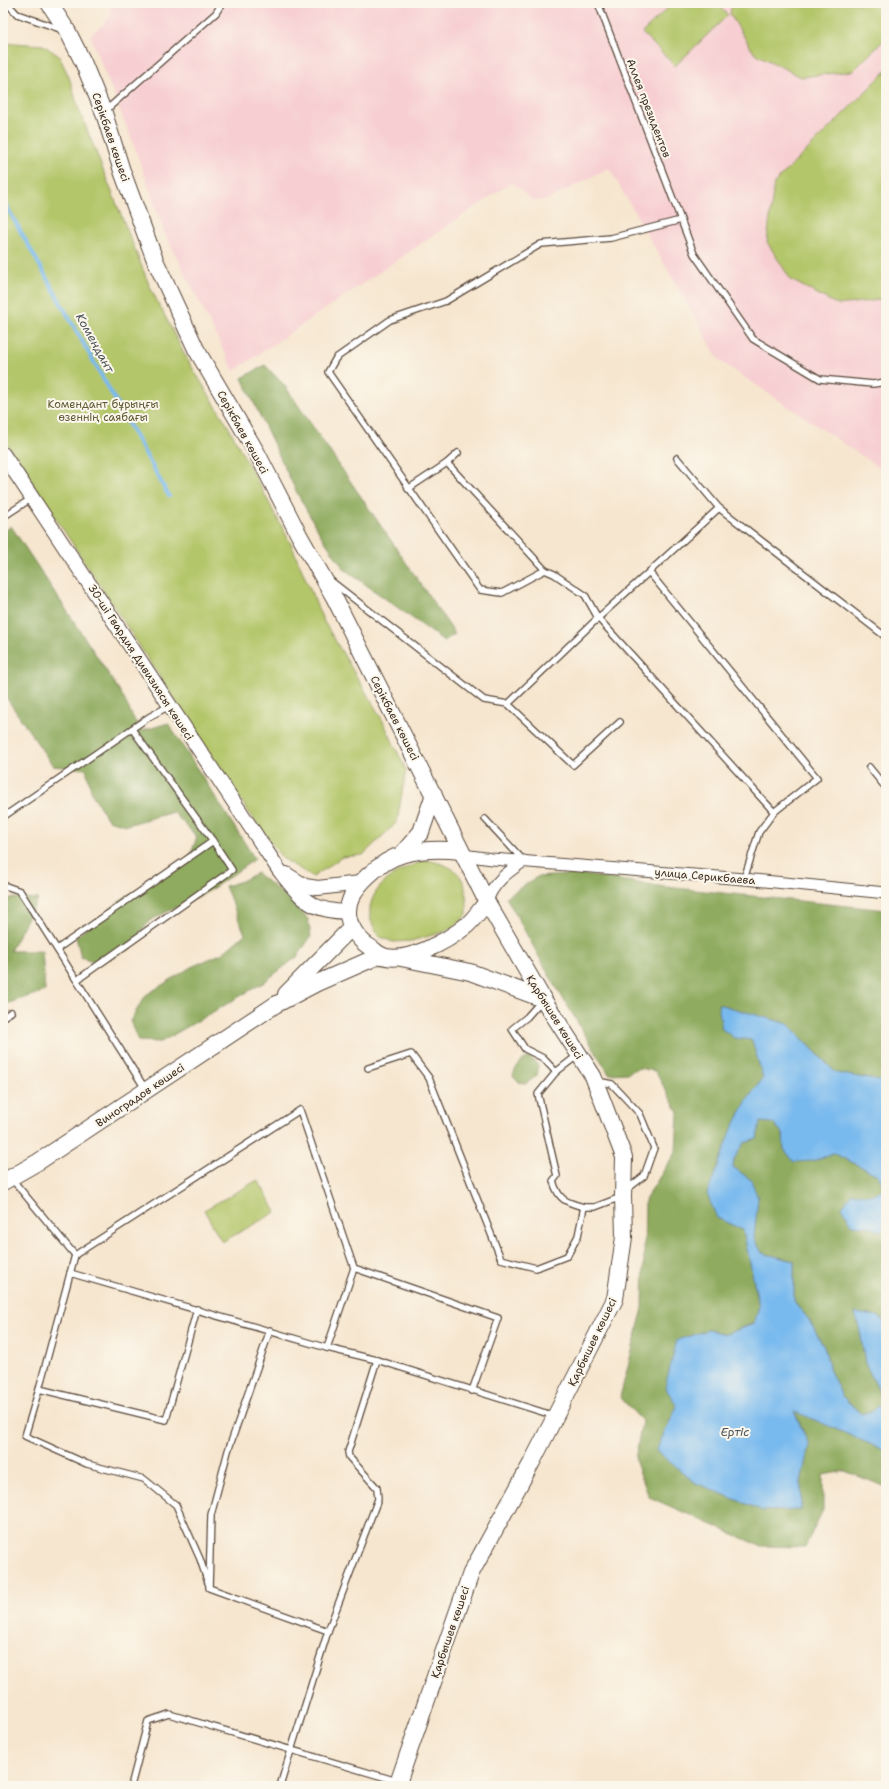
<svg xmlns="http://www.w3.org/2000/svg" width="889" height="1789" font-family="'Shantell Sans',sans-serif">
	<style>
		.built { fill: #f7cfd2 }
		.green { fill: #b4c66a; stroke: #787844 }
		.forest { fill: #8fab5e; stroke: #656a3e }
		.water { fill: #79baee; stroke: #5a7286 }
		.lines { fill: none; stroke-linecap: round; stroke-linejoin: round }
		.stream { stroke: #79baee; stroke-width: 4 }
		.service-casing { stroke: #574639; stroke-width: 8 }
		.minor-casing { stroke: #574639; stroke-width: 13 }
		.tertiary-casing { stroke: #574639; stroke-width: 16 }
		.secondary-casing { stroke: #574639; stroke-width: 18 }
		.service { stroke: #fff; stroke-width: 5.5 }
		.minor { stroke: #fff; stroke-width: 11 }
		.tertiary { stroke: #fff; stroke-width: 14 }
		.secondary { stroke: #fff; stroke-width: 16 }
		.labels { text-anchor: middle; stroke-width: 4; stroke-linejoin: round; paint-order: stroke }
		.street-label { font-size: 11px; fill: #3b2a1e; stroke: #fbf7ec }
		.park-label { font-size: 11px; fill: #5f5935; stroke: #fbf7ec }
		.water-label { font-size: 12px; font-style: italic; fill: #4e555c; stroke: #fbf7ec }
	</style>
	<rect width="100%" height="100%" fill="#fbf7ec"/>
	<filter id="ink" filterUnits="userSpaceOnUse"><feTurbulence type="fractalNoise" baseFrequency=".025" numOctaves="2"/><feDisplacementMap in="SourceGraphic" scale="8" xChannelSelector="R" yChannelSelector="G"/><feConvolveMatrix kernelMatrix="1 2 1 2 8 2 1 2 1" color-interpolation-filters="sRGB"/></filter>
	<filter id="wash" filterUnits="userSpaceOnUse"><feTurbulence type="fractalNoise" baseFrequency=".012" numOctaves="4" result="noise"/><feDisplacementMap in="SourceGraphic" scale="16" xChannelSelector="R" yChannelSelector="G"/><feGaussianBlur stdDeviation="0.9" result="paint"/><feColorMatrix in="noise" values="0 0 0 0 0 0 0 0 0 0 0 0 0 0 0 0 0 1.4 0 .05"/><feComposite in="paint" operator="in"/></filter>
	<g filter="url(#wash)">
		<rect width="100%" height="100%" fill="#f6e6cf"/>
		<path class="built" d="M109,3H886V472L720,361L609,168L547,200L533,201L512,182L234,371L165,234L135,148L90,35L101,27L111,15Z"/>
		<g class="green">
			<path d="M673,3H716L728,15L675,66L642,33Z"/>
			<path d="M732,3H886V38L853,71L801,77L754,53L730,14Z"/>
			<path d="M14,43L43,45L59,56L69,77L79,110L150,287L187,359L228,426L291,544L323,620L383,721L406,770L397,822L363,855L342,857L313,877L282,858L248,811L3,438V45Z"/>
			<path d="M886,71V299L838,305L791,280L767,242L774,183Z"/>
			<path d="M426,860C462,867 467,878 467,914L459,923L444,932L411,941L393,942L378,936C376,930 370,922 370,916C367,885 402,868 426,860Z"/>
			<path d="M258,1180L276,1212L222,1242L204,1210Z"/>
		</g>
		<g class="forest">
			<path d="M265,365L285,386L455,634L444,641L344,569L320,534L296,491L242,378Z"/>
			<path d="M11,526L121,693L134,719L142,731L168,723L255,859L209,891L149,921L130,949L98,963L81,957L76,937L125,897L187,865L197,837L173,812L127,825L108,820L92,794L86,769L53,766L3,693V532Z"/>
			<path d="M257,873L286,897L308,919L311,936L298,956L263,983L161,1042L138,1041L130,1021L146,995L191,967L223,953L245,934L225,886L242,881Z"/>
			<path d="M579,874L666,887L886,910V1082L836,1073L788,1024L718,1004L734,1038L752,1040L763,1078L746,1103L717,1218L743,1230L759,1306L754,1323L726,1334L708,1330L677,1406L656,1451L696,1483L763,1511L801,1510V1482L809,1445L794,1410L886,1451V1487L845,1471L823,1475V1510L805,1547L760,1546L649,1497L635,1460L642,1421L620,1397L643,1308L645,1200L676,1151L678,1112L655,1071L639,1068L628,1073L609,1074L553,982L506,897L537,877Z"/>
			<path d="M10,898L38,899L10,951H42L45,991L3,1005V908Z"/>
			<path d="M529,1057L538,1064L537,1076L525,1084L518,1082L513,1076C516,1066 520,1061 529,1057Z"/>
			<path d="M760,1122L772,1123L783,1133L784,1149L813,1161L833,1153L878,1175L886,1189L870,1196L852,1193V1225L867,1226L881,1231L886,1228V1323L878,1316L855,1313L860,1331L865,1363L884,1401L873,1411L861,1414L842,1396L830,1371L825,1349L809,1320L794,1301V1261L762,1253L754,1238L755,1220L733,1167L734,1159L744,1143L757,1139Z"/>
		</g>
		<path class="water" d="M718,1004L788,1024L836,1073L886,1082V1228L881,1231L867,1226L852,1225L842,1207L852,1193L870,1195L885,1189L878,1175L833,1153L813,1161L794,1162L784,1149L783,1133L772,1123L760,1122L757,1139L744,1143L734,1159L733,1167L751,1180L758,1198L754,1238L762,1253L794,1261V1301L809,1320L825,1349L830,1371L842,1396L861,1414L873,1411L884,1401L865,1363L860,1331L855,1313L878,1316L886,1323V1451L794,1411L809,1445L801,1482V1510L763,1511L696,1483L656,1451L677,1406L665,1387L677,1340L708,1330L726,1334L754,1324L759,1306L743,1230L717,1218L707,1194L732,1129L747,1100L763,1078L752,1040L734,1038L722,1029Z"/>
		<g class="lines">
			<path class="stream" d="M3,200L169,496"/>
		</g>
	</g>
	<g filter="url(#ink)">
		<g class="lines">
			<g class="service-casing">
				<g id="service">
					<path d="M7,3L17,14L63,30"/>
					<path d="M598,3L694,254L753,339L820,379L873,384L886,382"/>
					<path d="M105,111L216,13L222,3"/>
					<path d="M681,220L611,238L541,244L446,301L390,320L336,358L328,372L480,590L502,593L545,570L554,574L585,595L598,618L774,812"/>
					<path d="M447,463L545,570"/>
					<path d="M408,489L447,463L458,453"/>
					<path d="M719,508L886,637"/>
					<path d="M3,517L32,498"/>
					<path d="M649,572L719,508L677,458"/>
					<path d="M331,581L484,700L508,704L598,618L649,572L817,778L774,812L759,832L744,879"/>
					<path d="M508,704L573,765L620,722"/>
					<path d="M869,767L886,788"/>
					<path d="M3,817L149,717L169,706"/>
					<path d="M485,819L524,861"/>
					<path d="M3,885L20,891L146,1090"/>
					<path d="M57,949L213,841L132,729"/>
					<path d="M77,980L232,870L213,841"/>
					<path d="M542,1000L527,1017L512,1029L525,1049L543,1058L556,1072"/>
					<path d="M3,1017L11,1012"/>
					<path d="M578,1055L556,1072L538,1094L557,1176L553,1181C559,1201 566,1202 584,1207"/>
					<path d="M368,1068L411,1054L429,1078L501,1259L536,1268L567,1256L578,1236L584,1207H595L621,1197"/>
					<path d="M597,1081L612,1084L640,1114L654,1148L644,1176L626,1190"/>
					<path d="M11,1178L75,1255L300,1110L354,1268"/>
					<path d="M75,1255L39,1389L166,1420L197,1309"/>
					<path d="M70,1273L327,1348L377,1360L555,1416"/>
					<path d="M270,1330L228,1451L211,1515L209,1588L328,1631"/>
					<path d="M327,1348L354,1268L498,1318L472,1391"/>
					<path d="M39,1389L25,1436L87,1464L144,1479L176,1505L200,1559L208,1583"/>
					<path d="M131,1786L148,1721L169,1714L397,1781"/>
					<path d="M280,1786L328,1631L378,1499L377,1488L349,1457L348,1452L377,1360"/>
				</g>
			</g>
			<g class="minor-casing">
				<g id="minor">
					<path d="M463,855L492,859L744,879L886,893"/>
					<path d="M487,902C492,883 508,872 524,861"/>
				</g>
			</g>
			<g class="tertiary-casing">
				<g id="tertiary">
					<path d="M3,454L279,870C302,899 309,911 348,912"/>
					<path d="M286,874L305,886L318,888L360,883"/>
				</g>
			</g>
			<g class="secondary-casing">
				<g id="secondary">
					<path d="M49,3L68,32L83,62L104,113L122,171L155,260L196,349L257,453L299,535L334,597L487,902L543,999L593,1076L624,1157L623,1196L624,1237L615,1299L532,1462L471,1573L397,1786"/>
					<path d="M461,851C442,849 423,849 404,854C382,860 347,888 348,913C348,925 358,939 368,946C372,948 376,952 380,955C404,966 449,940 467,925C474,919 480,910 487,902"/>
					<path d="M402,854L421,832L434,794"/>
					<path d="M401,958L470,972L543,999"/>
					<path d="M286,994L352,927"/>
					<path d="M3,1182L38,1162L275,1005L317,983L381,955"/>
				</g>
			</g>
			<use href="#service" class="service"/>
			<use href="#minor" class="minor"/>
			<use href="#tertiary" class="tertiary"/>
			<use href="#secondary" class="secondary"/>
		</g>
	</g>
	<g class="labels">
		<g class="street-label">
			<text transform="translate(649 108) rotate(69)" y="4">Аллея президентов</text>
			<text transform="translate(111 137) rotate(71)" y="4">Серікбаев көшесі</text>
			<text transform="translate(243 432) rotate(61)" y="4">Серікбаев көшесі</text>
			<text transform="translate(141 662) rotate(57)" y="4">30-ші Гвардия Дивизиясы көшесі</text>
			<text transform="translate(395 718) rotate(63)" y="4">Серікбаев көшесі</text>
			<text transform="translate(705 876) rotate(5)" y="4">улица Серикбаева</text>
			<text transform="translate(555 1017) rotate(58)" y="4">Қарбышев көшесі</text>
			<text transform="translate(140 1095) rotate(-34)" y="4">Виноградов көшесі</text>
			<text transform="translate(592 1342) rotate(-64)" y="4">Қарбышев көшесі</text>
			<text transform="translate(450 1632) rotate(-71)" y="4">Қарбышев көшесі</text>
		</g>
		<g class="park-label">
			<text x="103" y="408">Комендант бұрыңғы<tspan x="103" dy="13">өзеннің саябағы</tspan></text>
		</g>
		<g class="water-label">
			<text transform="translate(95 343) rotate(61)" y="4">Комендант</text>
			<text x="735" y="1436">Ертіс</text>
		</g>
	</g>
	<rect width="889" height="1789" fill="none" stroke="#fbf7ec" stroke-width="16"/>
</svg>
